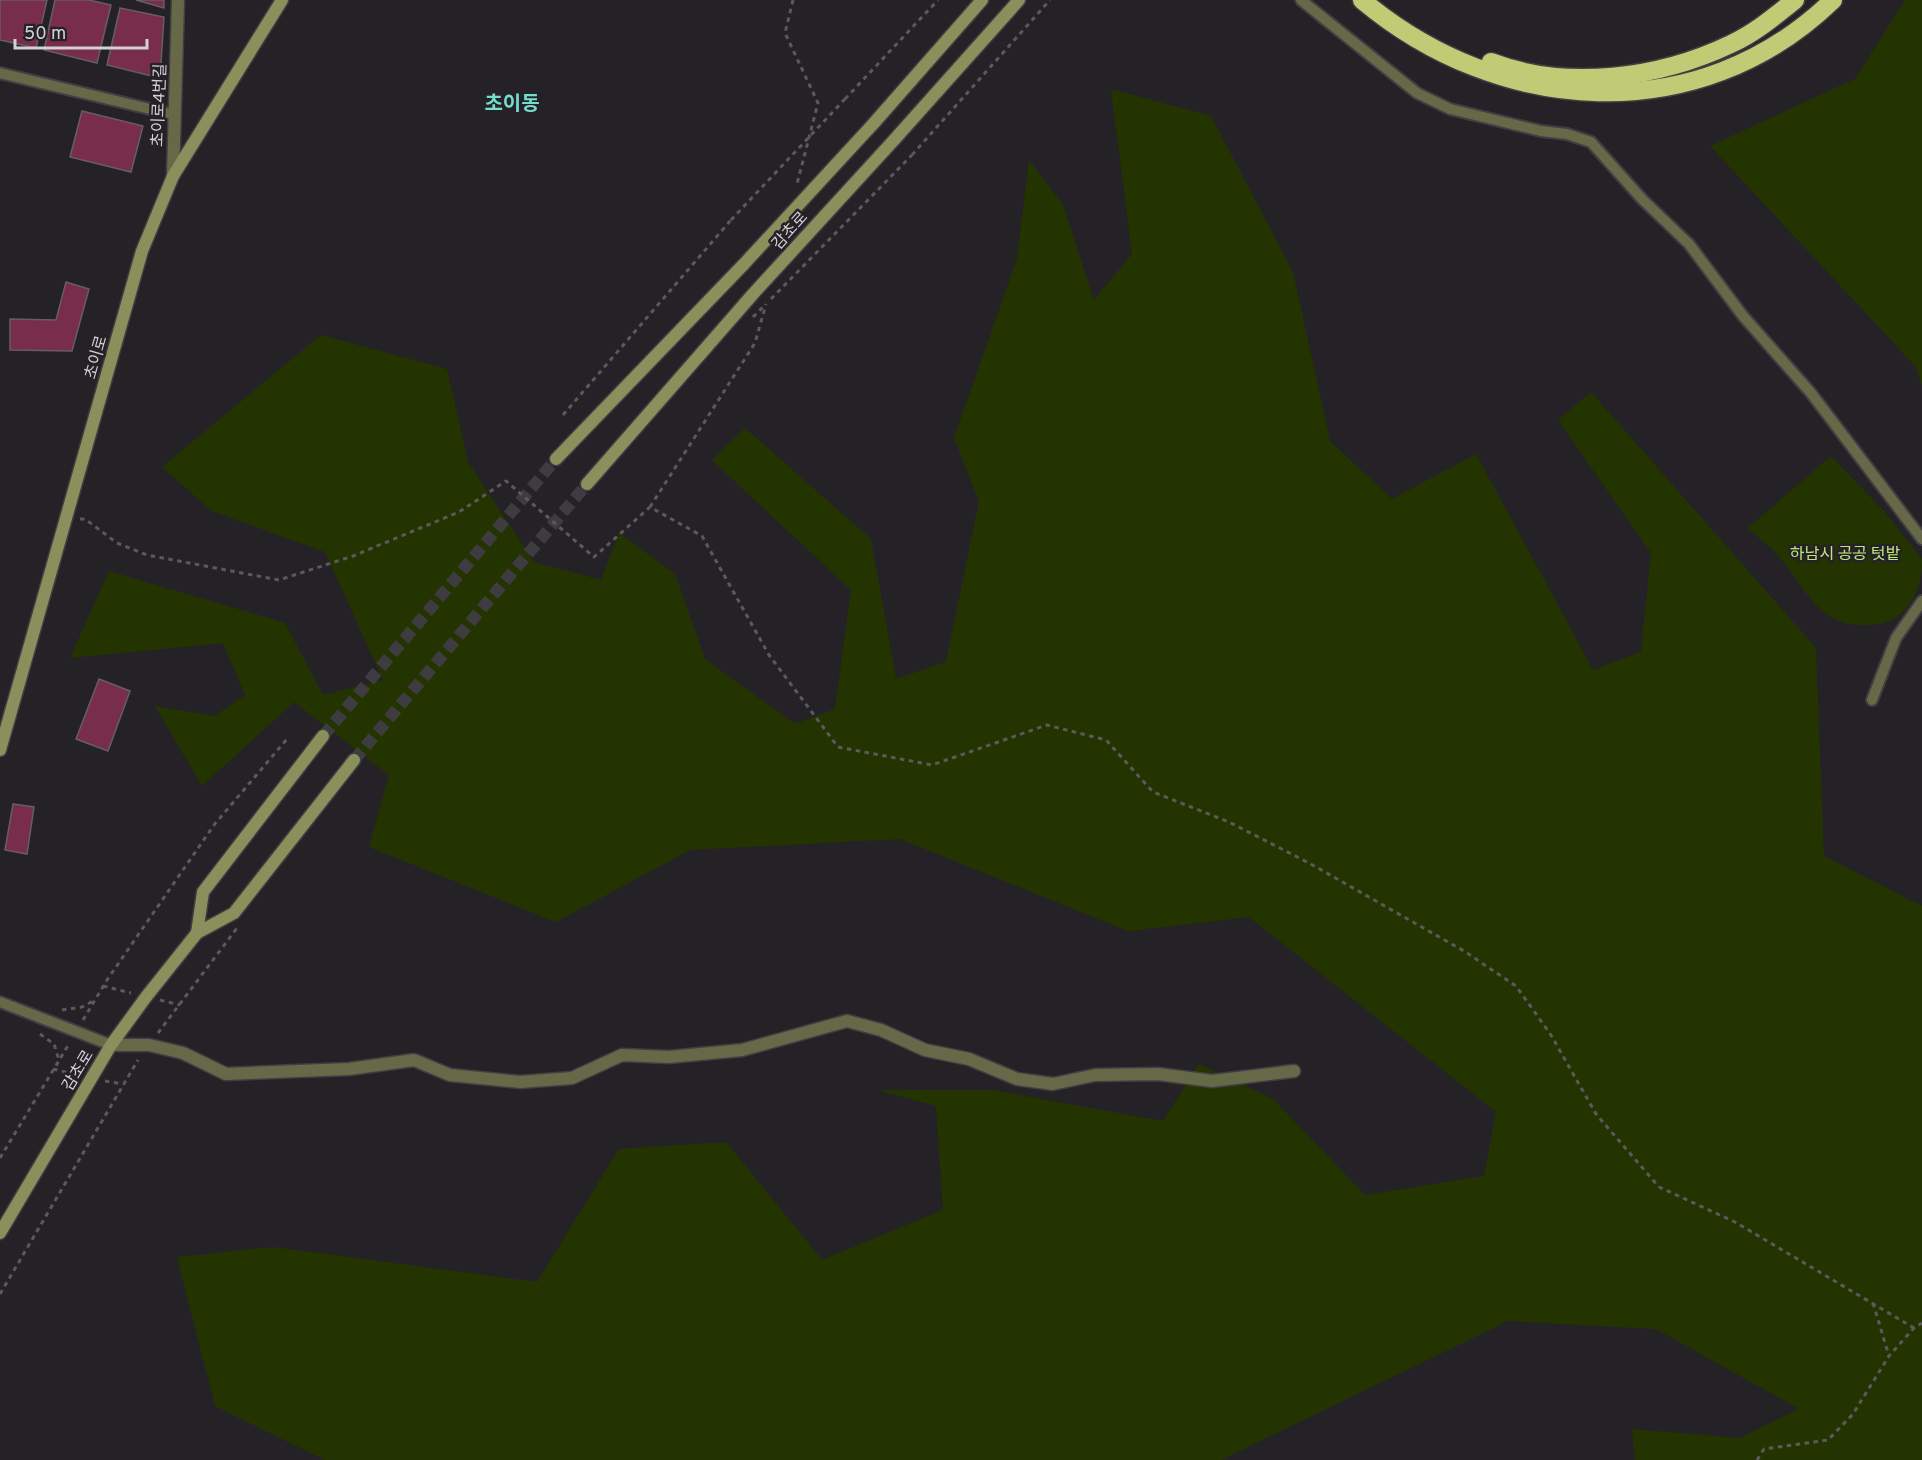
<svg xmlns="http://www.w3.org/2000/svg" width="1922" height="1460" font-family="Overpass,'Noto Sans KR',sans-serif">
	<style>
		.green { fill: #243400 }
		.building { fill: #772d4b; stroke: #665e61; stroke-width: 1.5 }
		.lines { fill: none; stroke-linecap: round; stroke-linejoin: round }
		.secondary-tunnel { stroke: #3f3c41; stroke-width: 12; stroke-dasharray: 12 6; stroke-linecap: butt }
		.lane-casing { stroke: #413e43; stroke-width: 14 }
		.street-casing { stroke: #413e43; stroke-width: 15 }
		.secondary-casing { stroke: #413e43; stroke-width: 15 }
		.highway-casing { stroke: #413e43; stroke-width: 21 }
		.path { stroke: #5c595d; stroke-width: 3; stroke-dasharray: 4.5 4.5; stroke-linecap: butt }
		.lane { stroke: #656948; stroke-width: 10 }
		.street { stroke: #656948; stroke-width: 12 }
		.secondary { stroke: #8a905b; stroke-width: 12 }
		.highway { stroke: #c1cb76; stroke-width: 18 }
		.secondary-bridge-casing { stroke: #413e43; stroke-width: 15; stroke-linecap: butt }
		.path-bridge { stroke: #5c595d; stroke-width: 3; stroke-dasharray: 4.5 4.5; stroke-linecap: butt }
		.secondary-bridge { stroke: #8a905b; stroke-width: 12 }
		.labels { text-anchor: middle; stroke-width: 5; stroke-linejoin: round; paint-order: stroke }
		.street-label { font-size: 16px; fill: #d4d1d5; stroke: #252227 }
		.park-label { font-size: 16px; fill: #bee57d; stroke: #252227 }
		.quarter-label { font-size: 20px; font-weight: bold; fill: #74ddcf; stroke: #252227 }
	</style>
	<rect width="100%" height="100%" fill="#252227"/>
	<g class="green">
		<path d="M1905,0H1922V386L1916,367L1710,146L1855,79Z"/>
		<path d="M1111,89L1211,116L1293,272L1330,441L1392,499L1476,454L1593,670L1641,652L1651,553L1558,420L1591,392L1816,648L1824,856L1922,906V1460H1635L1632,1429L1740,1438L1799,1409L1656,1329L1508,1321L1221,1460H325L215,1406L177,1257L273,1247L537,1282L619,1149L726,1142L822,1260L943,1210L936,1106L877,1090H991L1163,1121L1199,1064L1273,1099L1365,1195L1484,1176L1496,1112L1249,917L1128,931L900,839L690,850L556,922L369,847L389,775L294,702L202,786L155,706L215,716L245,695L223,643L70,658L109,571L285,623L323,695L383,680L325,552L212,511L162,467L321,335L447,369L468,462L534,562L601,580L619,533L675,574L705,659L795,724L835,709L851,590L712,460L745,428L871,539L896,679L946,662L979,501L954,438L1017,259L1029,160L1063,205L1094,300L1132,254Z"/>
		<path d="M1831,456L1884,511L1922,559C1922,580 1916,603 1898,616C1887,624 1877,625 1863,625C1816,626 1803,582 1776,553C1767,544 1757,536 1748,528Z"/>
	</g>
	<g class="building">
		<path d="M0,0H47L36,48L0,40Z"/>
		<path d="M55,0H89L111,5L97,63L44,50Z"/>
		<path d="M136,0H164V8Z"/>
		<path d="M120,8L164,17L160,78L107,65Z"/>
		<path d="M82,111L143,126L131,172L70,157Z"/>
		<path d="M66,282L89,289L72,351L10,350V319L56,320Z"/>
		<path d="M99,679L130,691L108,751L76,739Z"/>
		<path d="M13,804L34,807L27,854L5,850Z"/>
	</g>
	<g class="lines">
		<g class="secondary-tunnel">
			<path d="M323,736L556,459"/>
			<path d="M354,760L587,484"/>
		</g>
		<g class="lane-casing">
			<g id="lane">
				<path d="M1301,0L1417,93L1450,109L1541,131L1567,134L1591,142L1642,199L1689,244L1743,316L1811,393L1922,539"/>
				<path d="M0,73L175,115"/>
				<path d="M1872,700L1896,638L1922,601"/>
				<path d="M0,1002L111,1045"/>
			</g>
		</g>
		<g class="street-casing">
			<g id="street">
				<path d="M173,176L178,0"/>
				<path d="M111,1045H149L183,1053L226,1074L349,1069L414,1060L450,1075L520,1082L572,1078L622,1055L669,1057L742,1050L847,1021L881,1030L925,1050L969,1059L1017,1079L1053,1084L1095,1075L1158,1074L1212,1081L1294,1071"/>
			</g>
		</g>
		<g class="secondary-casing">
			<g id="secondary">
				<path d="M874,123L982,0"/>
				<path d="M894,140L1019,0"/>
				<path d="M556,459L744,264"/>
				<path d="M587,484L753,294"/>
				<path d="M0,750L142,251L173,176L282,0"/>
				<path d="M197,933L203,892L323,736"/>
				<path d="M0,1233L111,1045L146,997L197,933L234,913L354,760"/>
			</g>
		</g>
		<g class="highway-casing">
			<g id="highway">
				<path d="M1362,0C1500,116 1699,130 1833,0"/>
				<path d="M1491,62C1567,91 1660,78 1731,44C1755,33 1775,16 1795,0"/>
			</g>
		</g>
		<g class="path">
			<path d="M793,0L785,33L818,103L797,184"/>
			<path d="M845,99L938,0"/>
			<path d="M912,155L1050,0"/>
			<path d="M563,415L731,220"/>
			<path d="M650,507L755,343L766,304"/>
			<path d="M80,519H85L117,543L147,555L279,580L353,556L459,512L506,481L594,557L650,507L702,536L769,655L838,747L932,765L1047,725L1106,740L1153,792L1229,822L1309,863L1464,951L1516,986L1551,1035L1596,1114L1659,1187L1735,1222L1914,1328"/>
			<path d="M103,986L131,993"/>
			<path d="M160,1000L180,1005"/>
			<path d="M62,1010L82,1007L93,1001"/>
			<path d="M83,1020L107,980L214,825L287,739"/>
			<path d="M158,1033L237,928"/>
			<path d="M40,1034L54,1044L59,1060"/>
			<path d="M53,1069L78,1075"/>
			<path d="M105,1081L122,1084"/>
			<path d="M0,1158L69,1044"/>
			<path d="M0,1294L138,1060"/>
			<path d="M1873,1303L1889,1356"/>
			<path d="M1757,1460L1764,1449L1828,1440L1853,1414L1889,1356L1914,1328L1922,1323"/>
		</g>
		<use href="#lane" class="lane"/>
		<use href="#street" class="street"/>
		<use href="#secondary" class="secondary"/>
		<use href="#highway" class="highway"/>
		<g class="secondary-bridge-casing">
			<g id="secondary-bridge">
				<path d="M744,264L874,123"/>
				<path d="M753,294L894,140"/>
			</g>
		</g>
		<g class="path-bridge">
			<path d="M731,220L845,99"/>
			<path d="M771,299L912,155"/>
			<path d="M753,317L764,306"/>
		</g>
		<use href="#secondary-bridge" class="secondary-bridge"/>
	</g>
	<g class="labels">
		<g class="street-label">
			<text transform="translate(158 105) rotate(-88)" y="6">초이로4번길</text>
			<text transform="translate(789 230) rotate(-48)" y="6">감초로</text>
			<text transform="translate(95 357) rotate(-74)" y="6">초이로</text>
			<text transform="translate(77 1070) rotate(-59)" y="6">감초로</text>
		</g>
		<g class="park-label">
			<text x="1845" y="559">하남시 공공 텃밭</text>
		</g>
		<g class="quarter-label">
			<text x="512" y="110">초이동</text>
		</g>
	</g>
	<path d="M15 39v9h132v-9" fill="none" stroke="#d4d1d5" stroke-width="3"/>
	<text x="24" y="39" font-size="18" fill="#d4d1d5" stroke="#252227" stroke-width="4.5" paint-order="stroke">50 m</text>
</svg>
